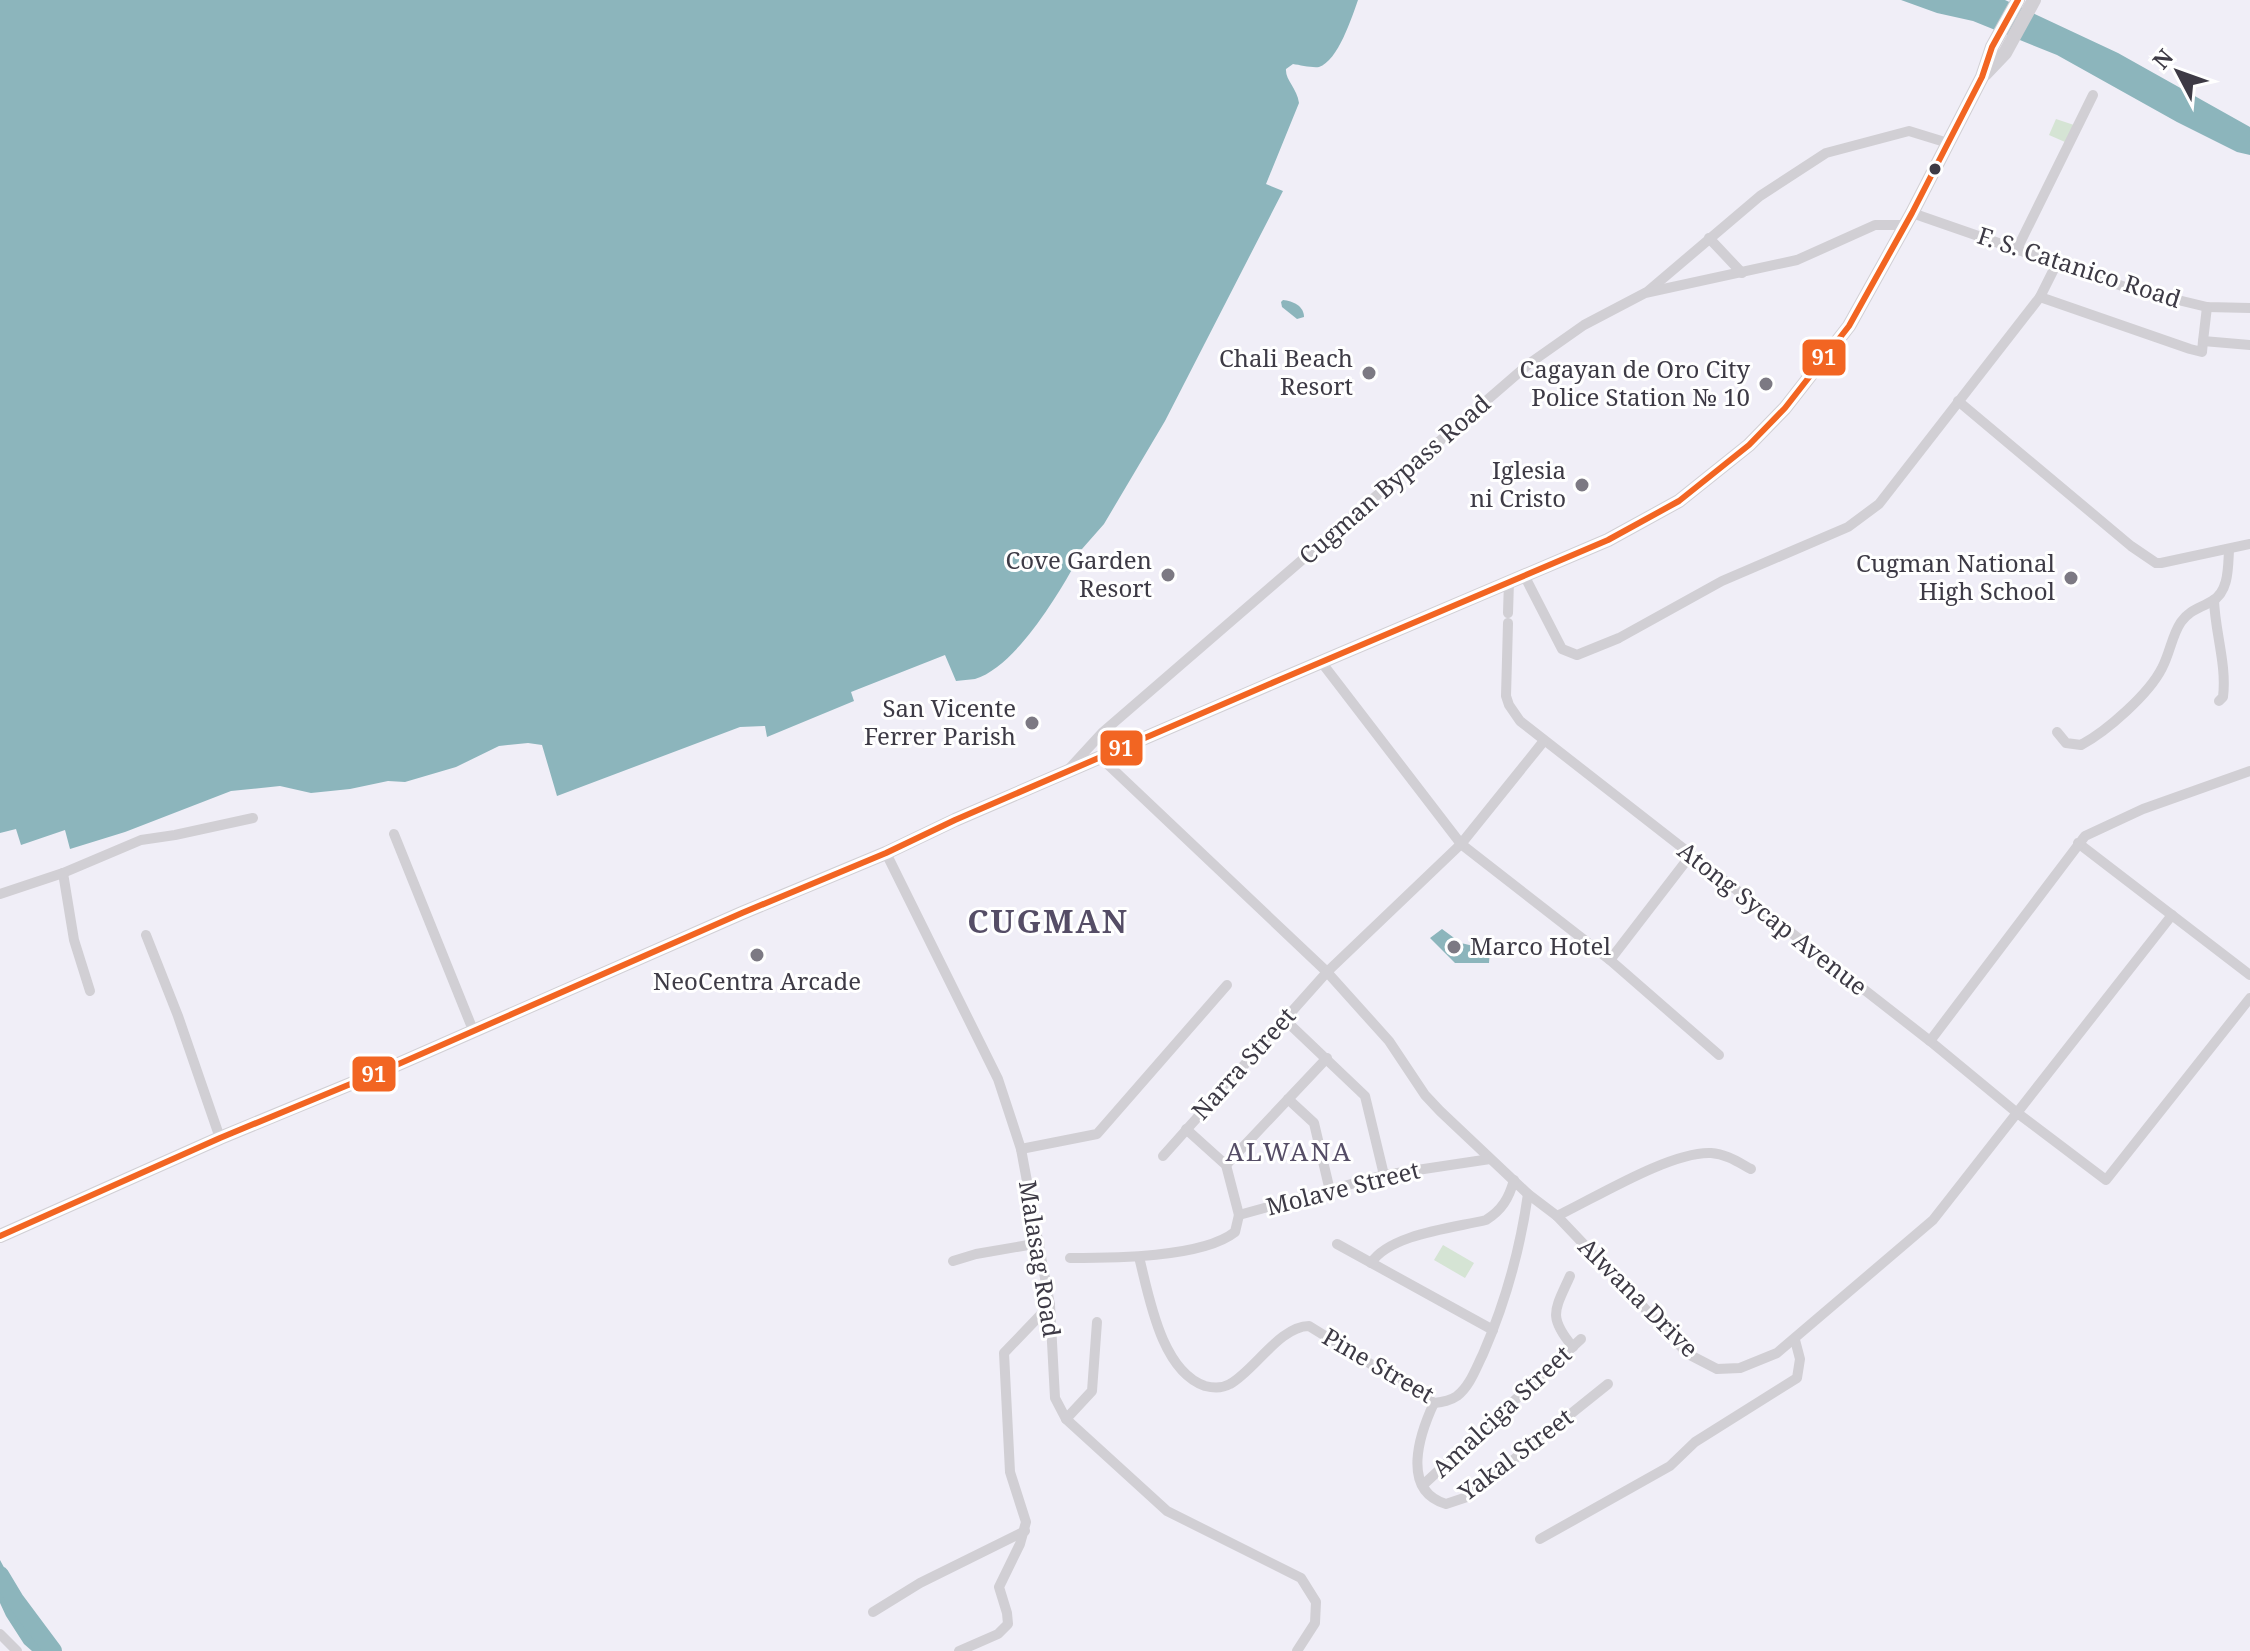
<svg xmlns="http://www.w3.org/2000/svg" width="2250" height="1651" font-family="'Noto Serif',serif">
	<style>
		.green { fill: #d5e4d4 }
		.water { fill: #8cb5bc }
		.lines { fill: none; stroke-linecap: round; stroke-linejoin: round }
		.river { stroke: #8cb5bc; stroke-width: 18 }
		.minor { stroke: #d1cfd4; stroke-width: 10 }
		.highway { stroke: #d1cfd4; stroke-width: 14 }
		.bus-1-casing { stroke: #fff; stroke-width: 12 }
		.bus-1 { stroke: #f26522; stroke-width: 6 }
		.bus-dot { fill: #3d3a45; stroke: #fff; stroke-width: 3 }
		.poi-dot { fill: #7c7983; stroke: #fff; stroke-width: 3 }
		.labels { text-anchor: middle; stroke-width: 6; stroke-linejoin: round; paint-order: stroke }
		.street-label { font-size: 24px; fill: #3d3a45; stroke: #fff }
		.poi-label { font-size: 24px; fill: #3d3a45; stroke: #fff; text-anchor: end }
		.neighbourhood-label { font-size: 26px; letter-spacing: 2px; fill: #554d66; stroke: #fff }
		.district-label { font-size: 32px; font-weight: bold; letter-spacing: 2px; fill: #554d66; stroke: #fff }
		.line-badge { stroke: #fff; stroke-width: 3 }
		.badge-label { font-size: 22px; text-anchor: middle; font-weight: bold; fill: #fff }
	</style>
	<rect width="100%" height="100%" fill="#f0eef7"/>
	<g class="green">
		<path d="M2056,119L2074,125L2065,142L2049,135Z"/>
		<path d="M1443,1245L1474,1263L1465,1278L1434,1260Z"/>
	</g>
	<g class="water">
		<path d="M0,0H1358C1352,17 1338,61 1319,67C1312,68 1300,65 1293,64L1286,69C1285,80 1297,88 1299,103L1266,184L1283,191L1165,421L1104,524L1082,549L1076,551L1069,558L1074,566C1055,600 1014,667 975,679C969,680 962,680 956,681L945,655L851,692L854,701L767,737L765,726L740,727L557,796L542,745L528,743L499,746L456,767L405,782L388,781L350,789L311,793L280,786L231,791L125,832L70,849L65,830L21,845L16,829L0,833Z"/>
		<path d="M1901,0H2005L2118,53L2250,127V155L2237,152L2177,122L2057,55L1973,21L1937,13Z"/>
		<path d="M1283,300C1293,301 1304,306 1304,317L1297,319L1282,307L1281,302Z"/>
		<path d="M1442,929L1461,943L1490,950L1489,963H1455L1430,938Z"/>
		<path d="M0,1560L20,1597L32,1634L54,1651H32L24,1644L6,1616L0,1603Z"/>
	</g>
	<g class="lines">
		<path class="river" d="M0,1575L15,1600L53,1651"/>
		<g class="minor">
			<path d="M1912,213L2128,288L2207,307L2250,308"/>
			<path d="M1709,238L1742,273"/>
			<path d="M2017,249L2093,95"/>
			<path d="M1647,292L1760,196L1826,153L1909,131L1948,143"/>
			<path d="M2040,297L2190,349L2202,352L2203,341"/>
			<path d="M2207,307L2203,341L2250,345"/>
			<path d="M1958,401L2131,546L2156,563H2161L2250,544"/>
			<path d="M1524,575L1562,649L1577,655L1619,638L1722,581L1848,527L1879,504L2040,297L2057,263"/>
			<path d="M2214,600C2215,632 2227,665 2223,697L2219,701"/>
			<path d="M1508,613L1509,581"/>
			<path d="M1508,623L1506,696L1509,705L1520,721L1930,1041L2016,1112L2106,1180L2250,998"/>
			<path d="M1322,663L1461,844L1610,960L1719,1055"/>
			<path d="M2057,732L2066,743L2081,745C2107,731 2149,694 2162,668C2170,653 2172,635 2181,622C2189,610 2201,608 2212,601C2229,592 2228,567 2229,550"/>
			<path d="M1101,758L1327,972L1389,1041L1425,1095L1440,1111L1528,1194L1557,1216L1688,1354L1717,1369L1740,1368L1777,1353L1933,1220L2172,915"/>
			<path d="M1068,770L1103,732L1530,363L1584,325L1645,293L1797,260L1875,225H1905"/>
			<path d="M394,834L473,1030"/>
			<path d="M2078,843L2250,975"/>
			<path d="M886,853L998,1079L1021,1149L1050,1305L1055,1398L1066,1419L1167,1511L1301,1578L1316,1602L1315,1623L1297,1651"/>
			<path d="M63,873L74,940L90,991"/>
			<path d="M0,894L63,873L141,840L175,835L253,818"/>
			<path d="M146,935L178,1016L220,1138"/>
			<path d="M1610,960L1690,856"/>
			<path d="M1284,1019L1365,1096L1384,1175"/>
			<path d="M1930,1041L2085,836L2143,809L2250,771"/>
			<path d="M1288,1099L1314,1123L1330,1191"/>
			<path d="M1186,1129L1226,1165L1239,1215"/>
			<path d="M1021,1149L1097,1134L1227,985"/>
			<path d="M1163,1156L1327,972L1461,844L1543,742"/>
			<path d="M1226,1165L1327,1058"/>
			<path d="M1557,1216C1595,1198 1671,1151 1711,1153C1726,1154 1738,1162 1751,1169"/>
			<path d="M1337,1244L1493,1330"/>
			<path d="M1139,1257C1149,1296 1161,1371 1205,1386C1213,1388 1223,1388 1230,1384C1254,1371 1280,1326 1309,1326L1434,1403C1443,1402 1450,1401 1457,1396C1470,1386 1476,1368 1483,1354C1506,1301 1520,1251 1528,1194"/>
			<path d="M1070,1258C1112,1258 1202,1258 1235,1232L1239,1215L1384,1175L1490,1159"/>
			<path d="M953,1261L976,1254L1040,1243"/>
			<path d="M1371,1263C1390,1234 1453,1228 1486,1220C1502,1210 1509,1198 1514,1180"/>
			<path d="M1570,1276C1555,1310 1547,1316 1573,1347"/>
			<path d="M1434,1403C1420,1433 1400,1490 1446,1504L1467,1497L1608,1384"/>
			<path d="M1066,1419L1092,1391L1097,1322"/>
			<path d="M1423,1485L1581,1339"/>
			<path d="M1540,1539L1670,1466L1695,1442L1797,1378L1800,1359L1795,1340"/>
			<path d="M873,1612L920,1583L1025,1531"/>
			<path d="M0,1634L17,1651"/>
			<path d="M959,1651L998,1634L1008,1624L1007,1613L999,1587L1020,1544L1026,1522L1010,1472L1004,1353L1050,1305"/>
		</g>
		<g class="highway">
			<path d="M1985,74L2005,53L2034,0"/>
			<path d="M0,1236L220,1138L394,1066L742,913L886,853L955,820L1279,680L1608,540L1679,501L1749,445L1785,408L1849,326L1912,213L1982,77L1992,47L2018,0"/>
		</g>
		<g class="bus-1-casing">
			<path id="bus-1" d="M0,1236L220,1138L394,1066L742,913L886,853L955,820L1279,680L1608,540L1679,501L1749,445L1785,408L1849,326L1912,213L1982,77L1992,47L2018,0"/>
		</g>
		<use href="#bus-1" class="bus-1"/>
	</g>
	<circle class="bus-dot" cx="1935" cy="169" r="7"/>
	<g class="poi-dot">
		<circle cx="1369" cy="373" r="8"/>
		<circle cx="1766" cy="384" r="8"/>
		<circle cx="1582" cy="485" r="8"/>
		<circle cx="1168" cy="575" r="8"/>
		<circle cx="2071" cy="578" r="8"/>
		<circle cx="1032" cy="723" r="8"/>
		<circle cx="1454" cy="947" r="8"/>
		<circle cx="757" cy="955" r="8"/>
	</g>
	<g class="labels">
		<g class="street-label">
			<text transform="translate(2079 268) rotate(18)" y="8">F. S. Catanico Road</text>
			<text transform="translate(1395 480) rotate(-41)" y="8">Cugman Bypass Road</text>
			<text transform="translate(1772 919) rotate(38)" y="8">Atong Sycap Avenue</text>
			<text transform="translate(1244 1064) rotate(-48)" y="8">Narra Street</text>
			<text transform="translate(1343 1189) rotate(-14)" y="8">Molave Street</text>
			<text transform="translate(1039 1259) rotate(81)" y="8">Malasag Road</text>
			<text transform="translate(1638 1298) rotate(45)" y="8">Alwana Drive</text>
			<text transform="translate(1378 1366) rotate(30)" y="8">Pine Street</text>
			<text transform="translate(1502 1412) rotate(-43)" y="8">Amalciga Street</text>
			<text transform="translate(1516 1455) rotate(-37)" y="8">Yakal Street</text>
		</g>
		<g class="poi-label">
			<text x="1353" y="367">Chali Beach<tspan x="1353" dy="28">Resort</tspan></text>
			<text x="1750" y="378">Cagayan de Oro City<tspan x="1750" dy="28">Police Station № 10</tspan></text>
			<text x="1566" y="479">Iglesia<tspan x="1566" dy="28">ni Cristo</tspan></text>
			<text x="1152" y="569">Cove Garden<tspan x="1152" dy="28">Resort</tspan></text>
			<text x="2055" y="572">Cugman National<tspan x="2055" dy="28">High School</tspan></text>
			<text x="1016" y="717">San Vicente<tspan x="1016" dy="28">Ferrer Parish</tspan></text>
			<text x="1470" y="955" text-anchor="start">Marco Hotel</text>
			<text x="757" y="990" text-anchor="middle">NeoCentra Arcade</text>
		</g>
		<g class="neighbourhood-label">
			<text x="1289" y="1161">ALWANA</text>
		</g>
		<g class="district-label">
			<text x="1048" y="933">CUGMAN</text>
		</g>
	</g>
	<g class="line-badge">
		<rect x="1801" y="338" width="46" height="39" rx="8" fill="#f26522"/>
		<rect x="1099" y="729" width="45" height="38" rx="8" fill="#f26522"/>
		<rect x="351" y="1055" width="46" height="38" rx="8" fill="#f26522"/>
	</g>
	<g class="badge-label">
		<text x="1824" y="365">91</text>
		<text x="1121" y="756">91</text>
		<text x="374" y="1082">91</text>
	</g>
	<g transform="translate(2178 72) rotate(311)" stroke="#ffffff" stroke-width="6" paint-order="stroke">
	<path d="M0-6L14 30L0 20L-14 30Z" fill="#3d3a45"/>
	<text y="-12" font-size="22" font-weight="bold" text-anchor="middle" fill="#3d3a45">N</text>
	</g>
</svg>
